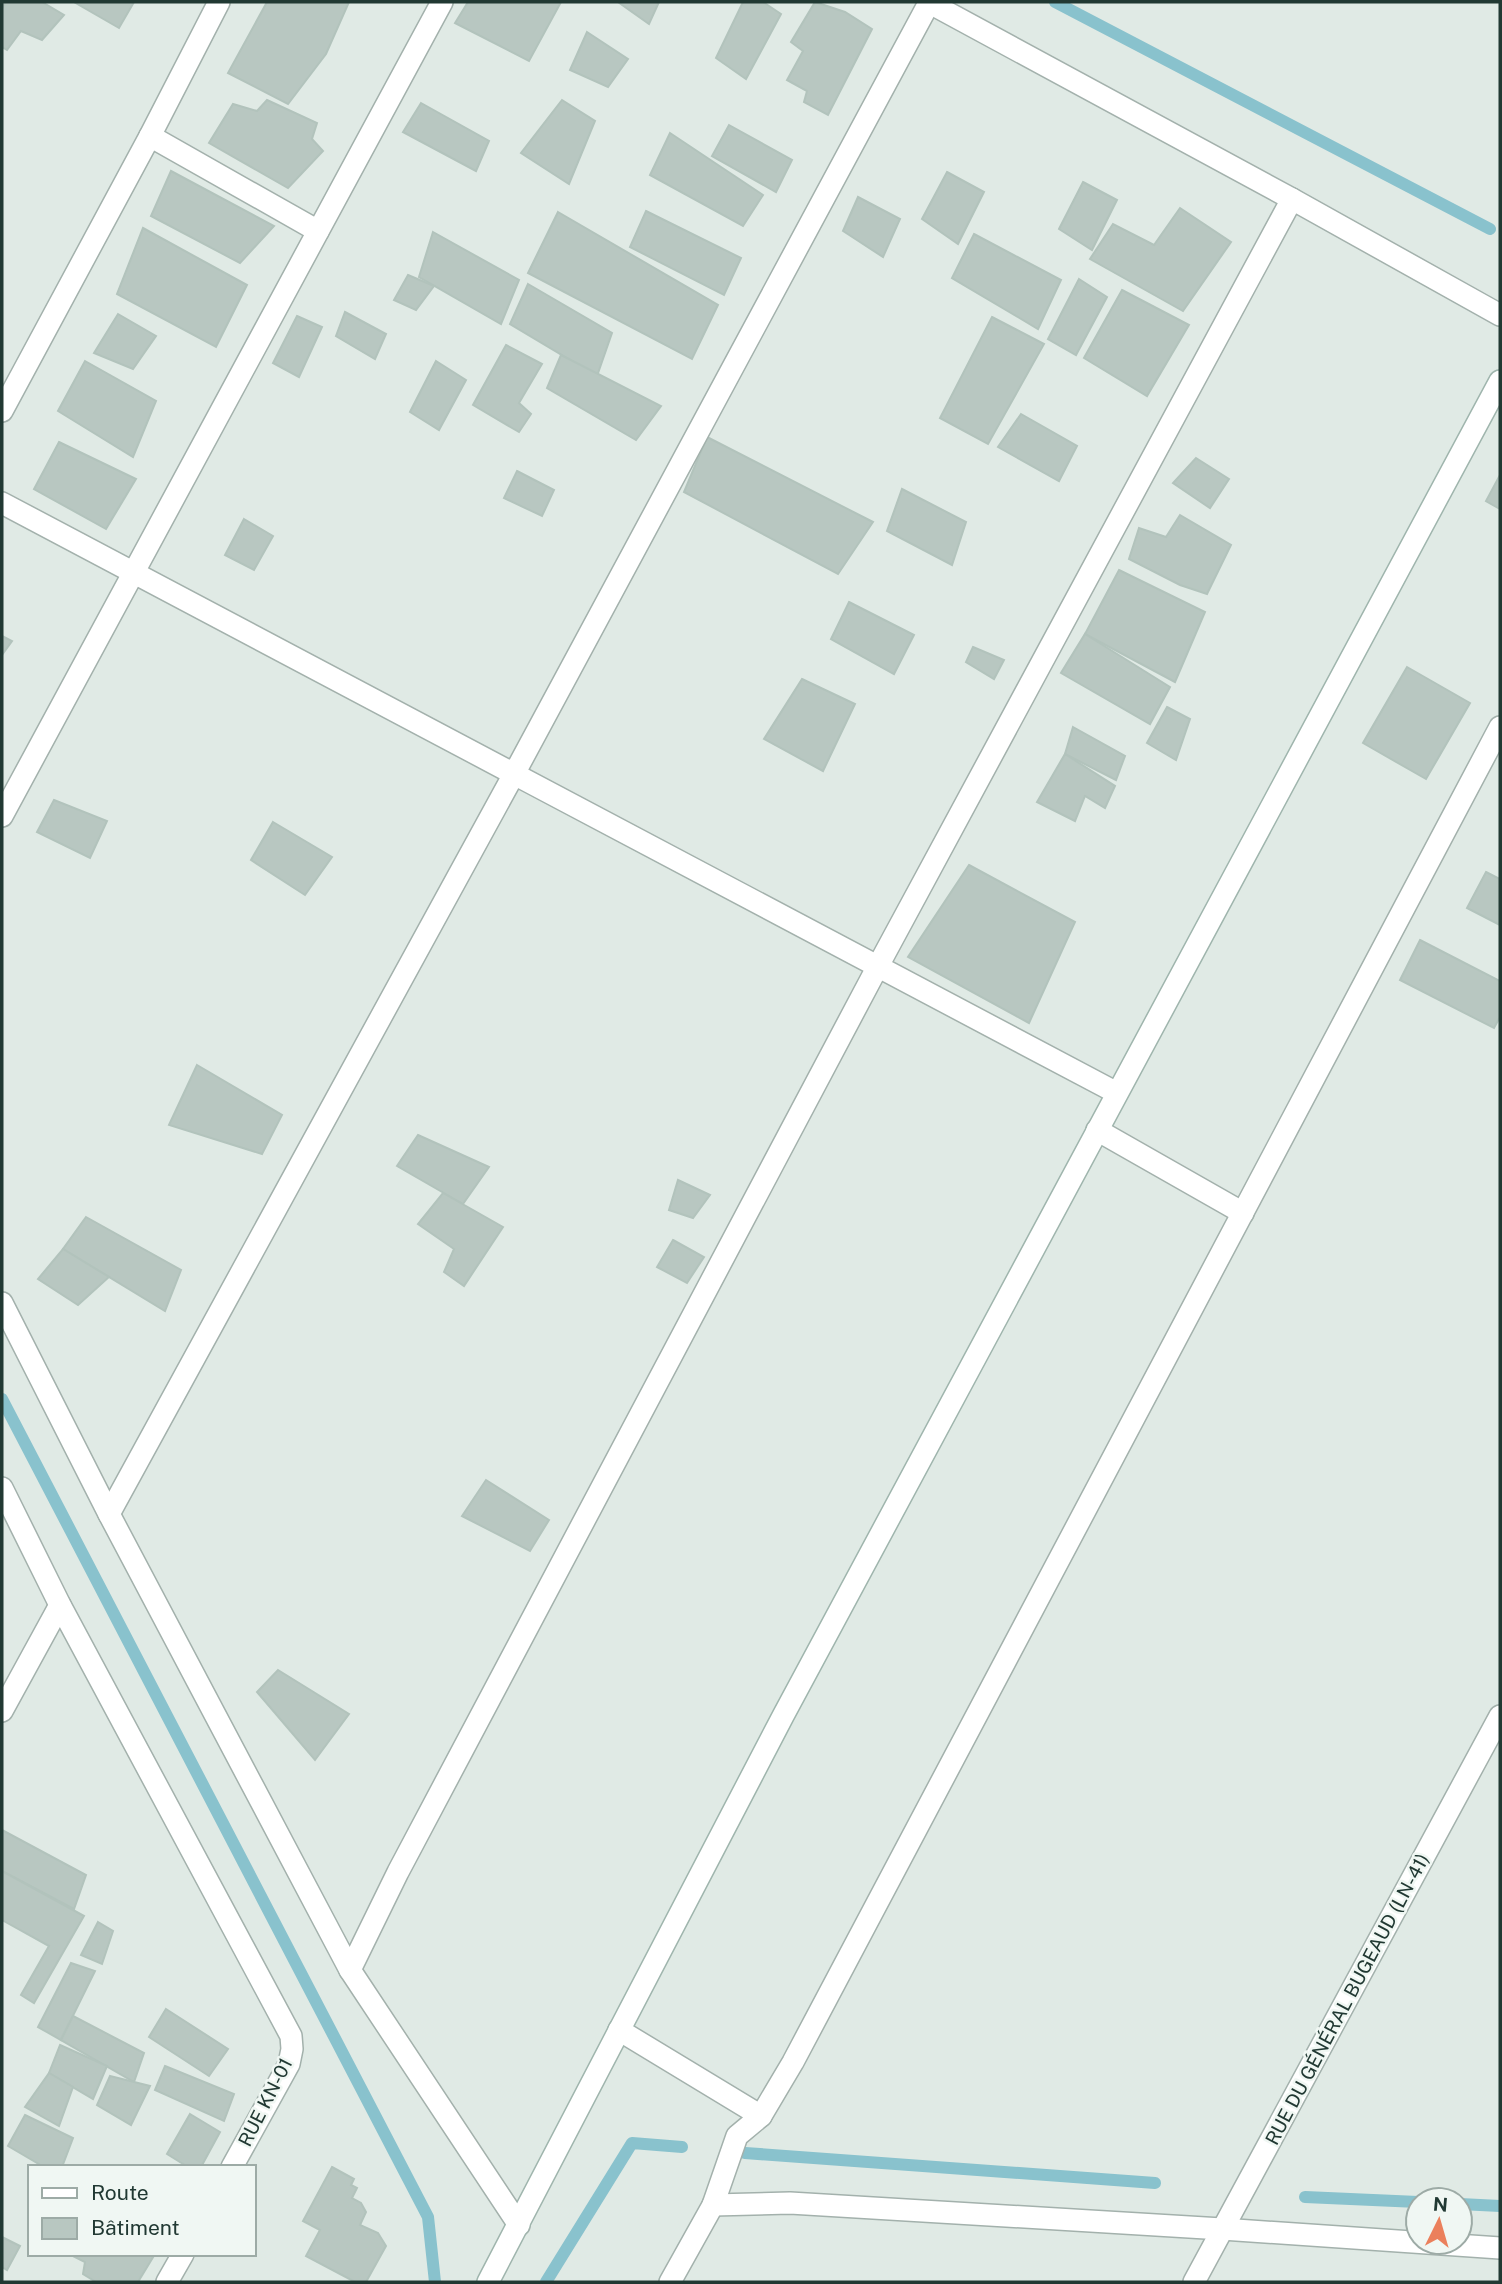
<svg xmlns="http://www.w3.org/2000/svg" width="1502" height="2284" font-family="'Public Sans',sans-serif">
	<style>
		.lines { fill: none; stroke-linecap: round; stroke-linejoin: round }
		.stream { stroke: #89c2cd; stroke-width: 12 }
		.building { fill: #b8c7c1; stroke: #b2c3bc; stroke-width: 2 }
		.street-casing { stroke: #a3b1ac; stroke-width: 24 }
		.secondary-casing { stroke: #9fb5ad; stroke-width: 24 }
		.street { stroke: #fff; stroke-width: 21 }
		.secondary { stroke: #fff; stroke-width: 21 }
		.labels { text-anchor: middle; stroke-width: 5; stroke-linejoin: round; paint-order: stroke }
		.street-label { font-size: 19px; fill: #213933; stroke: #f0f7f3 }
	</style>
	<rect width="100%" height="100%" fill="#e0eae5"/>
	<g class="lines">
		<g class="stream">
			<path d="M1055,2L1490,229"/>
			<path d="M2,1399L428,2217L435,2282"/>
			<path d="M745,2153L1155,2183"/>
			<path d="M1305,2197L1418,2202"/>
			<path d="M1460,2204L1500,2206"/>
			<path d="M546,2282L632,2143L682,2147"/>
		</g>
	</g>
	<g class="building">
		<path d="M5,2H42L64,15L42,40L21,31L7,50L2,47V9Z"/>
		<path d="M74,2H134L119,28Z"/>
		<path d="M267,2H349L326,54L288,104L228,73Z"/>
		<path d="M468,2H561L529,61L455,23Z"/>
		<path d="M618,2H659L649,24Z"/>
		<path d="M743,2H763L781,14L746,79L716,58Z"/>
		<path d="M815,2L845,12L872,29L828,115L804,102L807,91L787,80L803,51L791,42Z"/>
		<path d="M587,32L628,59L608,87L570,70Z"/>
		<path d="M267,100L317,123L312,139L323,151L288,188L209,143L233,104L257,111Z"/>
		<path d="M562,100L595,121L569,184L521,153Z"/>
		<path d="M421,103L489,141L476,171L403,132Z"/>
		<path d="M729,125L792,160L776,192L712,156Z"/>
		<path d="M670,133L763,195L743,226L650,175Z"/>
		<path d="M171,171L274,226L240,263L151,216Z"/>
		<path d="M947,172L984,192L958,244L922,219Z"/>
		<path d="M1083,182L1117,200L1092,250L1059,229Z"/>
		<path d="M858,197L900,219L883,257L843,231Z"/>
		<path d="M1180,208L1231,242L1183,311L1090,259L1113,224L1154,245Z"/>
		<path d="M646,211L741,258L724,295L630,247Z"/>
		<path d="M558,212L718,305L692,359L528,273Z"/>
		<path d="M143,228L247,285L216,347L117,294Z"/>
		<path d="M433,232L519,280L501,324L419,277Z"/>
		<path d="M974,234L1061,280L1038,329L952,278Z"/>
		<path d="M408,275L434,286L416,310L394,300Z"/>
		<path d="M1079,279L1107,297L1076,355L1048,339Z"/>
		<path d="M528,284L612,333L597,376L510,324Z"/>
		<path d="M1122,290L1189,325L1147,396L1084,358Z"/>
		<path d="M345,312L386,334L375,359L336,336Z"/>
		<path d="M118,314L156,336L133,369L94,353Z"/>
		<path d="M297,316L322,327L299,377L273,363Z"/>
		<path d="M992,317L1044,344L988,444L940,418Z"/>
		<path d="M506,345L542,364L519,403L531,414L519,432L473,405Z"/>
		<path d="M561,355L661,406L636,440L547,388Z"/>
		<path d="M85,361L156,401L133,457L58,411Z"/>
		<path d="M436,361L466,380L439,430L410,412Z"/>
		<path d="M1021,414L1077,446L1059,481L998,447Z"/>
		<path d="M707,437L873,522L838,574L684,492Z"/>
		<path d="M59,442L136,479L106,529L34,489Z"/>
		<path d="M1196,458L1229,479L1210,508L1173,483Z"/>
		<path d="M517,471L554,490L542,516L504,498Z"/>
		<path d="M1500,475V509L1486,501Z"/>
		<path d="M902,489L966,522L952,565L887,531Z"/>
		<path d="M1180,515L1231,545L1207,594L1180,585L1129,559L1139,528L1166,537Z"/>
		<path d="M244,519L273,536L254,570L225,555Z"/>
		<path d="M1119,570L1205,612L1175,682L1085,634Z"/>
		<path d="M849,602L914,635L894,674L831,639Z"/>
		<path d="M1085,634L1170,687L1150,724L1061,673Z"/>
		<path d="M2,636L12,641L2,655Z"/>
		<path d="M973,647L1004,660L994,679L966,662Z"/>
		<path d="M1407,667L1470,703L1426,779L1363,743Z"/>
		<path d="M802,679L855,704L823,771L764,739Z"/>
		<path d="M1167,707L1190,719L1176,760L1147,743Z"/>
		<path d="M1073,727L1125,756L1116,780L1065,754Z"/>
		<path d="M1065,754L1115,786L1105,808L1085,796L1075,821L1037,802Z"/>
		<path d="M54,800L107,821L90,858L37,832Z"/>
		<path d="M273,822L332,857L305,895L251,860Z"/>
		<path d="M969,865L1075,922L1029,1023L908,957Z"/>
		<path d="M1486,872L1500,879V925L1467,908Z"/>
		<path d="M1420,940L1500,981V1017L1494,1028L1400,980Z"/>
		<path d="M197,1065L282,1115L262,1154L169,1125Z"/>
		<path d="M418,1135L489,1167L463,1204L397,1166Z"/>
		<path d="M678,1180L710,1195L693,1218L669,1210Z"/>
		<path d="M443,1193L503,1227L464,1286L444,1272L454,1249L418,1224Z"/>
		<path d="M86,1217L181,1270L165,1311L63,1249Z"/>
		<path d="M673,1240L704,1257L687,1283L657,1267Z"/>
		<path d="M63,1249L109,1277L78,1305L38,1279Z"/>
		<path d="M486,1480L549,1520L530,1551L462,1516Z"/>
		<path d="M278,1670L349,1714L315,1760L257,1692Z"/>
		<path d="M2,1830L86,1875L74,1909L2,1871Z"/>
		<path d="M2,1871L84,1916L34,2003L21,1995L49,1946L2,1920Z"/>
		<path d="M98,1922L113,1931L102,1964L81,1955Z"/>
		<path d="M71,1963L95,1971L61,2040L38,2027Z"/>
		<path d="M166,2009L228,2049L209,2076L149,2037Z"/>
		<path d="M73,2016L144,2053L134,2082L61,2040Z"/>
		<path d="M60,2045L107,2066L93,2099L49,2073Z"/>
		<path d="M165,2066L234,2094L224,2121L155,2090Z"/>
		<path d="M49,2073L73,2087L59,2126L25,2107Z"/>
		<path d="M110,2076L150,2086L131,2125L97,2105Z"/>
		<path d="M190,2114L220,2132L201,2167H188L167,2154Z"/>
		<path d="M25,2115L73,2138L62,2167H44L8,2146Z"/>
		<path d="M332,2167L354,2179L351,2185L357,2188L352,2198L361,2203L366,2212L360,2225L378,2233L386,2246L366,2282H355L306,2256L320,2230L303,2221Z"/>
		<path d="M2,2237L20,2246L7,2270L2,2267Z"/>
		<path d="M69,2254H155L138,2282H96L83,2274L85,2262Z"/>
	</g>
	<g class="lines">
		<g class="street-casing">
			<g id="street">
				<path d="M928,2L1292,199L1500,315"/>
				<path d="M150,136L318,231"/>
				<path d="M2,411L150,136L219,2"/>
				<path d="M2,503L1117,1093"/>
				<path d="M2,816L442,2"/>
				<path d="M1097,1130L1243,1213"/>
				<path d="M2,1303L109,1514L350,1970L519,2225"/>
				<path d="M2,1488L60,1605L291,2036L292,2049L289,2064L232,2167"/>
				<path d="M109,1514L514,774L929,3"/>
				<path d="M2,1711L60,1605"/>
				<path d="M350,1970L398,1872L878,966L1292,199"/>
				<path d="M619,2030L761,2116L737,2136L713,2205L670,2282"/>
				<path d="M761,2116L793,2062L1500,727"/>
				<path d="M713,2205L790,2203L1222,2229L1500,2248"/>
				<path d="M167,2282L183,2254"/>
				<path d="M1194,2282L1500,1716"/>
			</g>
		</g>
		<g class="secondary-casing">
			<path id="secondary" d="M488,2282L783,1716L1500,381"/>
		</g>
		<use href="#street" class="street"/>
		<use href="#secondary" class="secondary"/>
	</g>
	<g class="labels">
		<g class="street-label">
			<text transform="translate(1347 1999) rotate(-62)" y="7">RUE DU GÉNÉRAL BUGEAUD (LN-41)</text>
			<text transform="translate(265 2102) rotate(-63)" y="7">RUE KN-01</text>
		</g>
	</g>
	<rect width="1502" height="2284" fill="none" stroke="#213933" stroke-width="7"/>
	<rect x="28" y="2165" width="228" height="91" fill="#f0f7f3" stroke="#9daba6" stroke-width="2"/>
	<rect x="42" y="2188" width="35" height="10" fill="#ffffff" stroke="#9daba6" stroke-width="2"/>
	<text x="91" y="2200" font-size="21" fill="#213933">Route</text>
	<rect x="42" y="2218" width="35" height="21" fill="#b8c7c1" stroke="#9daba6" stroke-width="2"/>
	<text x="91" y="2235" font-size="21" fill="#213933">Bâtiment</text>
	<g transform="translate(1439 2221) rotate(5)"><circle r="33" fill="#f0f7f3" stroke="#9daba6" stroke-width="2"/>
	<path d="M0-5L12 26L0 18L-12 26Z" fill="#eb805c"/>
	<text y="-10" font-size="19" font-weight="bold" text-anchor="middle" fill="#213933">N</text>
	</g>
</svg>
